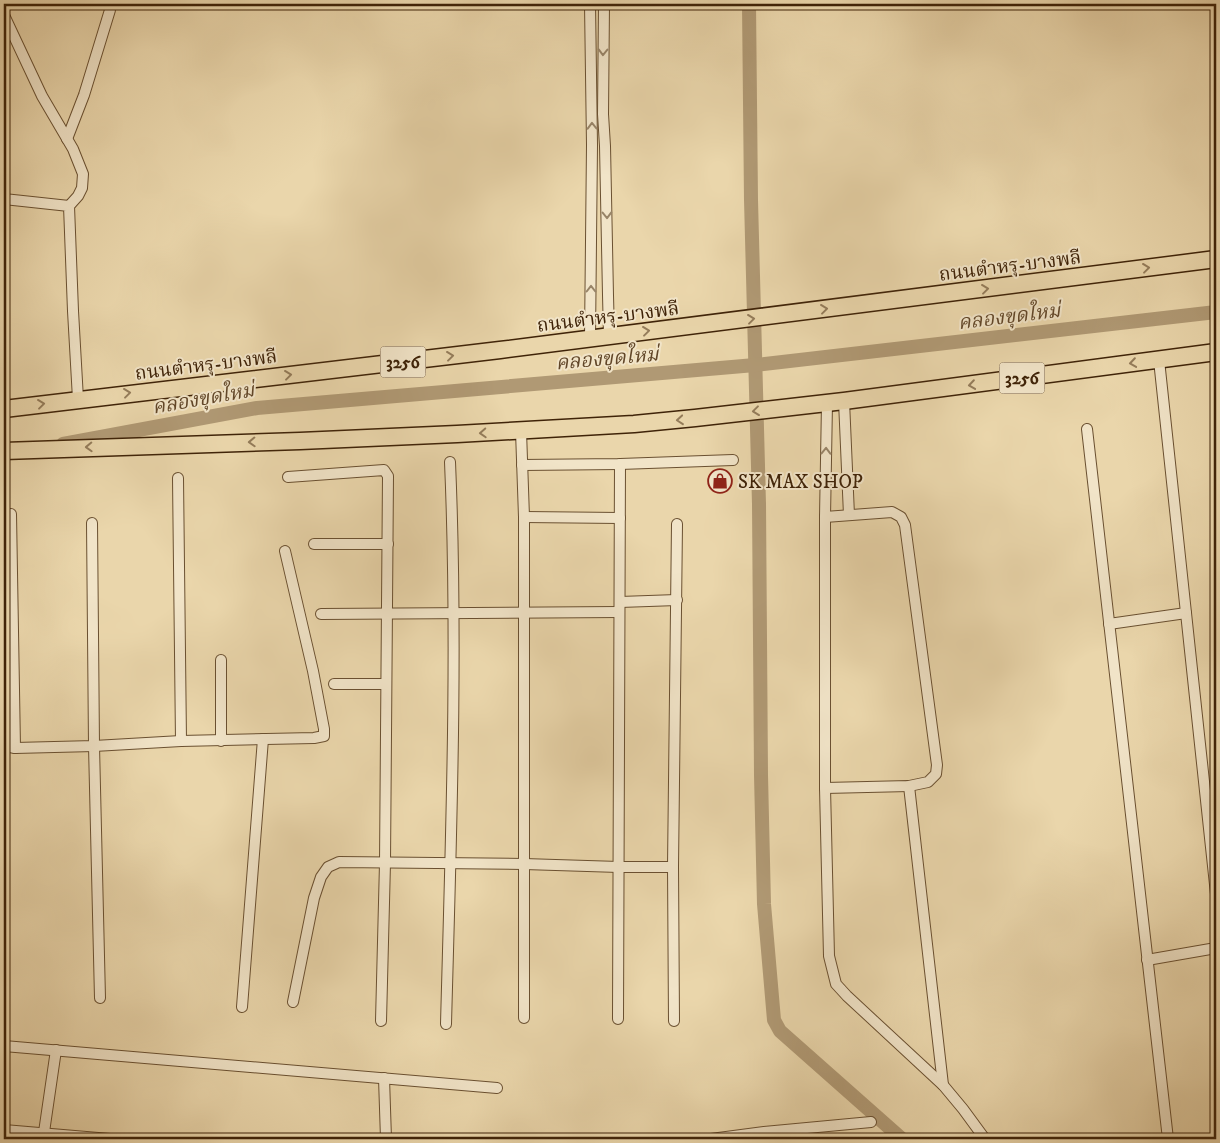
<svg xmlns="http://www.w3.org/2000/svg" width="1220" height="1143" font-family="'IM FELL DW Pica','Noto Serif Thai',serif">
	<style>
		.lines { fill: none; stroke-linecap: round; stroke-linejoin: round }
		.canal { stroke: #b09974; stroke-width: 14 }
		.street-casing { stroke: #6a5031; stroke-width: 12 }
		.primary-casing { stroke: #3f2308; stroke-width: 19 }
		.street { stroke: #f1e4c8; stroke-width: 10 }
		.primary { stroke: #ead6ab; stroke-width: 16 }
		.oneway { stroke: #988468 }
		.oneway2 { stroke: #947c5a }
		.labels { text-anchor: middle; stroke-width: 4; stroke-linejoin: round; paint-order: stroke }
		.shield { fill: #f1e4c8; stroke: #745d42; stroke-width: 1 }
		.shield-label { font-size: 18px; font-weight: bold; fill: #3f2308 }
		.street-label { font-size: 19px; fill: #3f2308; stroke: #f1e4c8 }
		.poi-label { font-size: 19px; fill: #3f2308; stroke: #f1e4c8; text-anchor: start }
		.water-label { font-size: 20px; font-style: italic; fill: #614628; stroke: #f1e4c8 }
	</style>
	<rect width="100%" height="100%" fill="#ead6ab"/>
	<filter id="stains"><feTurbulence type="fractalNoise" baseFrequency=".004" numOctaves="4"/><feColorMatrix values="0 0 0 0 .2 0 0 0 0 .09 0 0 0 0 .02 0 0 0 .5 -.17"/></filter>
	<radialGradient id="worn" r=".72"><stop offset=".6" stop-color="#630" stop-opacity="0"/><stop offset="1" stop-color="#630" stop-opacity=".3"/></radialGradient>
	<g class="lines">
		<g class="canal">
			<path d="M749,4L751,200L759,504L761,775L764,904L774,1020L780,1031L902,1139"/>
			<path d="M63,444L257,408L755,365L1216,312"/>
		</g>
		<g class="street-casing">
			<g id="street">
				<path d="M590,4L592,145L590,338"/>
				<path d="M604,4L603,114L605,146L608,295L609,336"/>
				<path d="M4,15L42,96L73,149L83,174L82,188L78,196L69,206"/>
				<path d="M67,139L84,95L110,10"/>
				<path d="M4,199L69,206L73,311L78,399"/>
				<path d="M1159,360L1216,894"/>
				<path d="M844,401L849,515"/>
				<path d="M827,403L825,517V788L829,956L836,984L847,996L943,1085L963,1109L985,1139"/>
				<path d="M1087,429L1168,1139"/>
				<path d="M521,431L524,517V1018"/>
				<path d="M522,465L620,464L733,460"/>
				<path d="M288,477L384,470L388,476L385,863L381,1021"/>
				<path d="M178,478L181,741"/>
				<path d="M11,514L15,748"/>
				<path d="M524,517L620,518"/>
				<path d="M825,517L892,512L901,517L905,525L937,765L936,774L928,782L909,786L825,788"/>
				<path d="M92,523L94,746L100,998"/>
				<path d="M314,544H388"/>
				<path d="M620,602L677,600"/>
				<path d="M321,614L619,612"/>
				<path d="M1109,624L1186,613"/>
				<path d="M334,684H386"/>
				<path d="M221,741V660"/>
				<path d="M4,746L15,748L94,746L181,741L314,738L324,736V729L313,671L285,551"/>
				<path d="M909,786L943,1085"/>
				<path d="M1147,960L1216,948"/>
				<path d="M293,1002L314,898L321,877L328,867L339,862L524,864L619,867H673"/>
				<path d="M242,1007L263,739"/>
				<path d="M618,1019L620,464"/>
				<path d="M674,1021L673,867L677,524"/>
				<path d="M446,1024C451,837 458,649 450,462"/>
				<path d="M4,1046L497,1088"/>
				<path d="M384,1078L386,1139"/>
				<path d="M4,1130L110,1139"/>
				<path d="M43,1139L56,1050"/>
				<path d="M711,1139L764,1132L871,1122"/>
			</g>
		</g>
		<g class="primary-casing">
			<g id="primary">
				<path d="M4,409L500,350L1216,259"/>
				<path d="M4,451L300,441L457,434L634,424L695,418L844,401L1216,352"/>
			</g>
		</g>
		<use href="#street" class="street"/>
		<use href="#primary" class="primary"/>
	</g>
	<defs><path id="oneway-chevron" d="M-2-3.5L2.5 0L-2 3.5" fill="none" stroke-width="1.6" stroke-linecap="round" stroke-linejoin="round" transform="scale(1.25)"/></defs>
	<g class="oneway">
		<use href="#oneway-chevron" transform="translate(603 52) rotate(91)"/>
		<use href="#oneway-chevron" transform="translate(592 126) rotate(-91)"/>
		<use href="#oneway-chevron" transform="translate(607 215) rotate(89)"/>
		<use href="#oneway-chevron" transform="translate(591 289) rotate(-90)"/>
		<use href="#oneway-chevron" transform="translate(826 451) rotate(-89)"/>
	</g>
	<g class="oneway2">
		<use href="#oneway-chevron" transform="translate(1146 268) rotate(-7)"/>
		<use href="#oneway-chevron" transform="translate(985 289) rotate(-7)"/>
		<use href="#oneway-chevron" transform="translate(824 309) rotate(-7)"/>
		<use href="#oneway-chevron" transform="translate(751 319) rotate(-7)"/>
		<use href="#oneway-chevron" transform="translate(646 331) rotate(-7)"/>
		<use href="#oneway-chevron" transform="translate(450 356) rotate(-7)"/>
		<use href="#oneway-chevron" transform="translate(1133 363) rotate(172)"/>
		<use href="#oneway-chevron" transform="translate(288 375) rotate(-7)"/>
		<use href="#oneway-chevron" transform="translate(972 385) rotate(172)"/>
		<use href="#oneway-chevron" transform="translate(127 393) rotate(-7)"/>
		<use href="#oneway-chevron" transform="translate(41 404) rotate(-7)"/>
		<use href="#oneway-chevron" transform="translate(756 411) rotate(173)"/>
		<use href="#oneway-chevron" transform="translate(680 420) rotate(175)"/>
		<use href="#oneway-chevron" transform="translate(483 433) rotate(177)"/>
		<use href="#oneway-chevron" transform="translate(252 442) rotate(178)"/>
		<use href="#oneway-chevron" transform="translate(89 447) rotate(178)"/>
	</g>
	<defs>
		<g id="shop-ring" transform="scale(1.25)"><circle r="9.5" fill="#f1e4c8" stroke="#8f2418" stroke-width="1.5"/><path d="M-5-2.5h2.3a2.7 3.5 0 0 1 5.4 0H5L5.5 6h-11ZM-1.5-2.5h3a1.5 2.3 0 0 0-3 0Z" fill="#8f2418"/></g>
	</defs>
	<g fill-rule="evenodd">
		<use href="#shop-ring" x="720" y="481"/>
	</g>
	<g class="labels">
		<g class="shield">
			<rect x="380.5" y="346.5" width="45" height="31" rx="4"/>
			<rect x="999.5" y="362.5" width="45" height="31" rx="4"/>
		</g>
		<g class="shield-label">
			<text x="403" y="368">3256</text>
			<text x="1022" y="384">3256</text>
		</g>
		<g class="street-label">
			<text transform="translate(1010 265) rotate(-7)" y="7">ถนนตำหรุ-บางพลี</text>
			<text transform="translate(608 316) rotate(-7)" y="7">ถนนตำหรุ-บางพลี</text>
			<text transform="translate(206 364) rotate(-7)" y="7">ถนนตำหรุ-บางพลี</text>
		</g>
		<g class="poi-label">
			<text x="738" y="488">SK MAX SHOP</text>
		</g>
		<g class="water-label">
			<text transform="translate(1009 316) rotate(-7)" y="7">คลองขุดใหม่</text>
			<text transform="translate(607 358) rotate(-5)" y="7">คลองขุดใหม่</text>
			<text transform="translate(203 398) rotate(-10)" y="7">คลองขุดใหม่</text>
		</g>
	</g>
	<rect width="1220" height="1143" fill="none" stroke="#ead6ab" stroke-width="20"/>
	<rect x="5" y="5" width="1210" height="1133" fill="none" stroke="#3f2308" stroke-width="2.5"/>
	<rect x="10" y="10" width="1200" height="1123" fill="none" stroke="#3f2308"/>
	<rect width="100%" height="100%" filter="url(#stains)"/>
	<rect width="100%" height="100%" fill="url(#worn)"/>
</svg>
